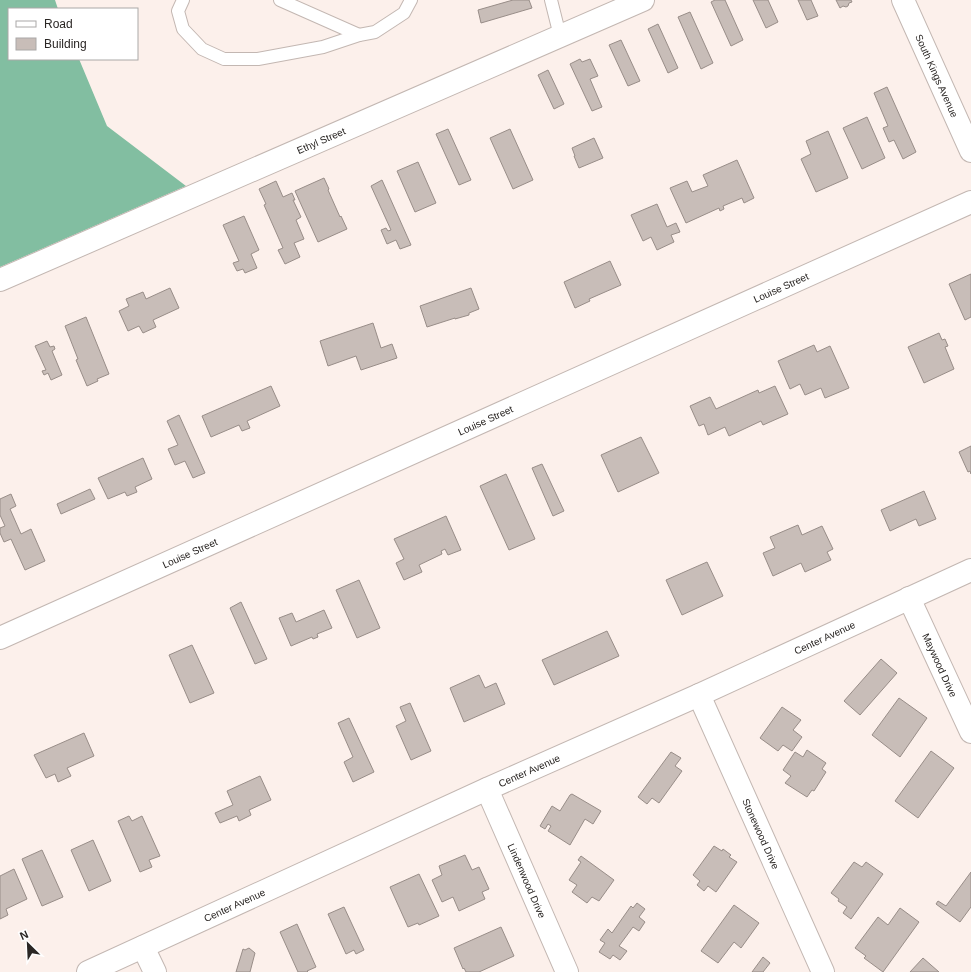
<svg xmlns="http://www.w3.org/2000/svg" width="971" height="972" font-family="Arial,sans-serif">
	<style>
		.forest { fill: #82bea1 }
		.building { fill: #c8bdb8; stroke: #988d88 }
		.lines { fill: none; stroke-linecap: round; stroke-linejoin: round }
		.service-casing { stroke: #c3b7b2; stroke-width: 14 }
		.minor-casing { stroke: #c3b7b2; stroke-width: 24 }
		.tertiary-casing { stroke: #c3b7b2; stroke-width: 24 }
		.service { stroke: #fff; stroke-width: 12 }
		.minor { stroke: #fff; stroke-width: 22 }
		.tertiary { stroke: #fff; stroke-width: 22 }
		.labels { text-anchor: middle; stroke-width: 3; stroke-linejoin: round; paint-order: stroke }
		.street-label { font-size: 10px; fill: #2a2624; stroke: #fff }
	</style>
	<rect width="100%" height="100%" fill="#fcf0eb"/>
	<path class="forest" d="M0,0H55L58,9H9V59H79L107,126L186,186L0,267Z"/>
	<g class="building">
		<path d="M513,0H529L532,8L481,23L478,10Z"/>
		<path d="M715,0H725L743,40L731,46L711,2Z"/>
		<path d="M753,0H768L778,22L766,28Z"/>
		<path d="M798,0H811L818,16L807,20Z"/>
		<path d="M836,0H851L852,2L849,3L848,6L846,7L843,6L840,8Z"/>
		<path d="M690,12L713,63L701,69L678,17Z"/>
		<path d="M658,24L678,68L668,73L648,29Z"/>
		<path d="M621,40L640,81L628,86L609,45Z"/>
		<path d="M580,59L582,62L590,59L598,76L590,79L602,107L592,111L570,64Z"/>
		<path d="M548,70L564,104L554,109L538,75Z"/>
		<path d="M887,87L916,152L903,159L894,140L889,142L883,128L888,126L874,93Z"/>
		<path d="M867,117L885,158L862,169L843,128Z"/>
		<path d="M448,129L471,180L459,185L436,134Z"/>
		<path d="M510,129L533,180L513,189L490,138Z"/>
		<path d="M828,131L848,178L816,192L801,159L811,154L806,141Z"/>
		<path d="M594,138L603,158L579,168L574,156H575L572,148Z"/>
		<path d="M737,160L754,198L744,203L742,198L723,206L724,209L720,211L719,208L686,223L670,188L687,181L692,192L708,186L703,175Z"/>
		<path d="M418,162L436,203L415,212L397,171Z"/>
		<path d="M324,178L329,189L328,190L340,217L341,216L347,229L318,242L295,191Z"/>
		<path d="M382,180L411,245L400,249L396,240L387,244L381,230L386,228L388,231L391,230L371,186Z"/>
		<path d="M276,181L283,197L292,193L295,200H293L301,217L296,220L304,239L294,243L300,257L285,264L278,250L283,248L264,205L266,204L259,189Z"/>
		<path d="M657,204L667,227L676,223L680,232L671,235L674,242L657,250L651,237L643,241L631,215Z"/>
		<path d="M244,216L259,250L251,254L257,268L245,273L243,269L237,271L233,263L239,261L223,225Z"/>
		<path d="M610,261L621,285L589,299L590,301L575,308L564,282Z"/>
		<path d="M971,274V317L965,320L949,284Z"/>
		<path d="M170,288L179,308L153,320L156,327L143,333L139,326L128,331L119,311L129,306L126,299L143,292L146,299Z"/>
		<path d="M471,288L479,309L469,313V315L455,319V318L427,327L420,306Z"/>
		<path d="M86,317L109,374L97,379L98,381L87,386L76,360L78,359L65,326Z"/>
		<path d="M373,323L381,348L392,344L397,358L361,370L356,356L328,366L320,341Z"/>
		<path d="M939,333L942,340L945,339L948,346L945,347L954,369L924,383L908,347Z"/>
		<path d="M47,341L50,347L54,346L55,349L52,351L62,375L51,380L48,373L44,375L42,371L46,370L35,346Z"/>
		<path d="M814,345L817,352L830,346L849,388L825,398L821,388L805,395L800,384L790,389L778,361Z"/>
		<path d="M271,386L280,406L247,421L250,428L242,431L239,425L211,437L202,416Z"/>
		<path d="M775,386L788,414L763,425L761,421L729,436L725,427L708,435L704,424L699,426L690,406L710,397L716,409L758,390L759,393Z"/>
		<path d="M179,415L205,473L193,478L185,461L175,465L168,449L178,445L167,421Z"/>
		<path d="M641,437L659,473L618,492L601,455Z"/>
		<path d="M971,446V474L970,471L968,472L959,452Z"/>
		<path d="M143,458L152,479L135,487L137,492L127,496L125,492L108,499L98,478Z"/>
		<path d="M542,464L564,511L553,516L532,468Z"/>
		<path d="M506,474L535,539L509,550L480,486Z"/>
		<path d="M90,489L95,499L61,514L57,504Z"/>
		<path d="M924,491L936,519L919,526L916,519L890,531L881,510Z"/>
		<path d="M11,494L16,506L10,509L21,534L31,529L45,561L25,570L11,539L4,542L0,533V528L5,526L0,515V499Z"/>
		<path d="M446,516L461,550L448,555L445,549L441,551L442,554L419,565L422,572L404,580L396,563L404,559L394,539Z"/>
		<path d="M798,525L802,535L822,526L833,549L827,552L831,560L805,572L801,563L773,576L763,553L775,548L770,537Z"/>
		<path d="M707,562L723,596L682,615L666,580Z"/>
		<path d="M359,580L380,628L357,638L336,590Z"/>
		<path d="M241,602L267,659L255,664L230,608Z"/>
		<path d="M324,610L332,628L317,634L318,637L313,639L312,637L291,646L279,618L292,613L296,622Z"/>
		<path d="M607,631L619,656L554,685L542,660Z"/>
		<path d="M192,645L214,693L190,703L169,655Z"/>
		<path d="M881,659L897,673L860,715L844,701Z"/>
		<path d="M479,675L485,688L496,683L505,704L464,722L450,688Z"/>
		<path d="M899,698L927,718L900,757L872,735Z"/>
		<path d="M410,703L431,751L411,760L396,726L406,721L400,707Z"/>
		<path d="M782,707L801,720L793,730L802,737L792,751L783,745L778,751L760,738Z"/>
		<path d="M349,718L374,772L353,782L344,762L353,757L338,723Z"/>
		<path d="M84,733L94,756L67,768L71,776L58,782L55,774L46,778L34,755Z"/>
		<path d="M807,750L826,763L822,769L826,772L814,791L812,790L807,797L785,783L791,776L783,770L795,752L803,757Z"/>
		<path d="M931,751L954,768L918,818L895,801Z"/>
		<path d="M671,752L681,758L675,766L682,771L659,803L652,798L647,804L638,797Z"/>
		<path d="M260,776L271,800L249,810L251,815L239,821L237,816L220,823L215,813L233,805L227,791Z"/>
		<path d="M572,794L601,811L593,824L585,819L570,845L548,831L551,826L548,824L545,829L540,826L552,806L560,811L570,795Z"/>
		<path d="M129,816L132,821L142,816L160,856L149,860L152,867L140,872L118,821Z"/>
		<path d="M93,840L111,881L89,891L71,850Z"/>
		<path d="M714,846L722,851L723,849L731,855L729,857L737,862L716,892L708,886L704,891L697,885L700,881L693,875Z"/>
		<path d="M42,850L63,897L42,906L22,859Z"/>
		<path d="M465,855L472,870L479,867L489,889L482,892L485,899L459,911L453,897L442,902L432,880L442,875L439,866Z"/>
		<path d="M581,856L614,880L599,901L592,897L587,903L572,892L577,885L569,880L581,862L578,860Z"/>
		<path d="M854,862L862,867L866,862L883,874L851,919L843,913L847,907L838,901L839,899L831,893Z"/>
		<path d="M14,869L27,899L6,909L8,915L0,919V876Z"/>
		<path d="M971,872V907L960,922L936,904L938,901L946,906Z"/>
		<path d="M419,874L439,916L419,925L418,923L408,927L390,887Z"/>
		<path d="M637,903L645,909L639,917L645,922L639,931L633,927L619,946L627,951L620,960L613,955L610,959L599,952L605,943L600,940L608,929L612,933L631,906L633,908Z"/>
		<path d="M734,905L759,923L741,948L734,942L718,963L701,951Z"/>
		<path d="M344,907L364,950L356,954L354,950L346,954L328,914Z"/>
		<path d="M900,908L919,922L883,972L864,958L866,956L855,948L878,917L888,925Z"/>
		<path d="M297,924L316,967L307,971L308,972H298L280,932Z"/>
		<path d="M501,927L514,956L479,972H466L464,968L463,969L454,948Z"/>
		<path d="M249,948L255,953L250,972H236L243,949L245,950Z"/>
		<path d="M763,957L770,963L763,972H752Z"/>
		<path d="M923,958L939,972H910Z"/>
	</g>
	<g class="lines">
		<g class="service-casing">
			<g id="service">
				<path d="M183,0L178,11L183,29L202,49L224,59H258L323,47L359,35L375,32L404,13L411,0"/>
				<path d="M280,0L359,35"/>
				<path d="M551,0L560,36"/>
			</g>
		</g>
		<g class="minor-casing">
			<g id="minor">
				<path id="s1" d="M0,280L643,0"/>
				<path id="s2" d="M909,598L971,732"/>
				<path id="s3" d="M0,638L971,202"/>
				<path id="s4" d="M699,695L823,972"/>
				<path id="s5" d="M487,789L567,972"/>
				<path d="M143,947L155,972"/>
				<path id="s6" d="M88,972L487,789L699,695L971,570"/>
			</g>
		</g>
		<g class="tertiary-casing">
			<g id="tertiary">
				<path id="s7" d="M903,0L971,151"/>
			</g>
		</g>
		<use href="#service" class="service"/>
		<use href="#minor" class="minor"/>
		<use href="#tertiary" class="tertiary"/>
	</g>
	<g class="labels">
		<g class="street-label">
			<text dy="4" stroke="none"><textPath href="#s7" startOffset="83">South Kings Avenue</textPath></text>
			<text dy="4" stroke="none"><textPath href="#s1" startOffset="350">Ethyl Street</textPath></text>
			<text dy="4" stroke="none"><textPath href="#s3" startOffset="856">Louise Street</textPath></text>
			<text dy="4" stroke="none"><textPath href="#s3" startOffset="532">Louise Street</textPath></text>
			<text dy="4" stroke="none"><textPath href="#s3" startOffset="208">Louise Street</textPath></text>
			<text dy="4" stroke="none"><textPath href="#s6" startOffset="809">Center Avenue</textPath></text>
			<text dy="4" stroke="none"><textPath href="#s2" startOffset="74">Maywood Drive</textPath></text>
			<text dy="4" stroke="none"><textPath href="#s6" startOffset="485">Center Avenue</textPath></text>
			<text dy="4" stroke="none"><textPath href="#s4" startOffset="152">Stonewood Drive</textPath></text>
			<text dy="4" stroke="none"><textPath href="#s5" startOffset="100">Lindenwood Drive</textPath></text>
			<text dy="4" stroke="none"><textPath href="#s6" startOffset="161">Center Avenue</textPath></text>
		</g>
	</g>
	<rect x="8" y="8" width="130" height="52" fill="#ffffff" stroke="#aaa8a7"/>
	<rect x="16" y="21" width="20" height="6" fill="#ffffff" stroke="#aaa8a7"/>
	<text x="44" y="28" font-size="12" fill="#2a2624">Road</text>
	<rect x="16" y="38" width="20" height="12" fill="#c8bdb8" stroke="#aaa8a7"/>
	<text x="44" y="48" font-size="12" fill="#2a2624">Building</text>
	<g transform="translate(28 944) rotate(336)" stroke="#ffffff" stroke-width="3" paint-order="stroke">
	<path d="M0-3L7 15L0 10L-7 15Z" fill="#2a2624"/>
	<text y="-6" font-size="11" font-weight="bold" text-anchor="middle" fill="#2a2624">N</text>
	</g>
</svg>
